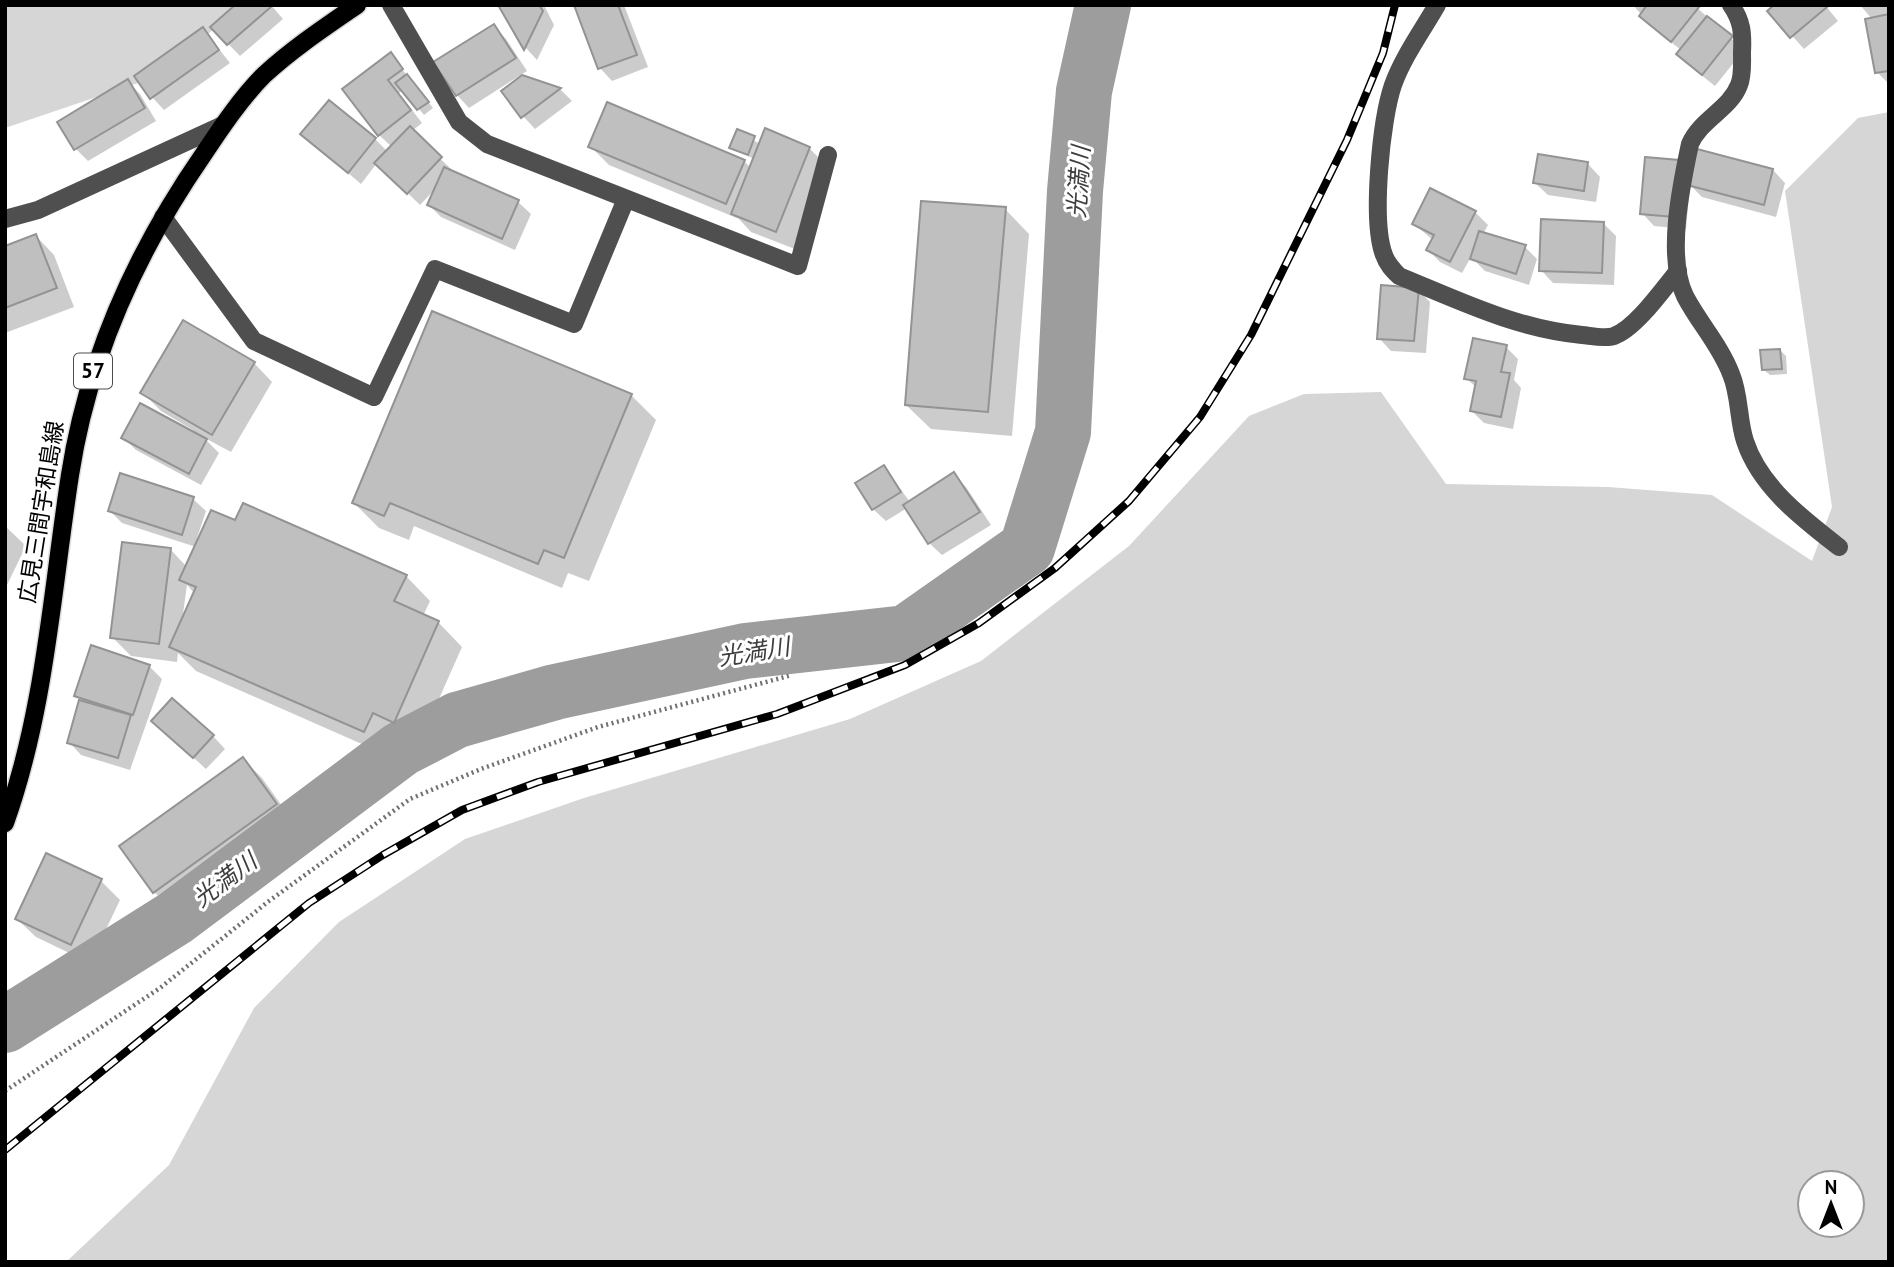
<svg xmlns="http://www.w3.org/2000/svg" width="1894" height="1267" font-family="'PT Sans','Noto Sans JP',sans-serif">
	<style>
		.green { fill: #d6d6d6; fill-rule: evenodd }
		.shadow { fill: #0003; fill-rule: evenodd }
		.lines { fill: none; stroke-linecap: round; stroke-linejoin: round }
		.river { stroke: #9d9d9d; stroke-width: 56 }
		.building { fill: #bfbfbf; stroke: #939393; stroke-width: 2 }
		.major-casing { stroke: #dbdbdb; stroke-width: 21 }
		.path { stroke: #717171; stroke-width: 4.5; stroke-dasharray: 2 3.5; stroke-linecap: butt }
		.minor { stroke: #4f4f4f; stroke-width: 18 }
		.major { stroke: #000; stroke-width: 18 }
		.rail-casing { stroke: #000; stroke-width: 8 }
		.rail { stroke: #fff; stroke-width: 5; stroke-dasharray: 16; stroke-linecap: butt }
		.labels { text-anchor: middle; stroke-width: 6; stroke-linejoin: round; paint-order: stroke }
		.shield { fill: #fff; stroke: #4c4c4c; stroke-width: 2 }
		.shield-label { font-size: 21px; font-weight: bold; fill: #000 }
		.street-label { font-size: 23px; fill: #000; stroke: #fff }
		.water-label { font-size: 24px; font-style: italic; fill: #3e3e3e; stroke: #fff }
	</style>
	<rect width="100%" height="100%" fill="#fff"/>
	<g class="green">
		<path d="M5,5H246L147,80L5,128Z"/>
		<path d="M1889,112V1262H66L169,1165L254,1008L339,922L465,839L584,798L850,719L981,661L1129,546L1249,416L1304,394L1381,392L1446,484L1608,487L1712,495L1812,561L1832,507L1785,191L1858,118ZM1810,1183H1852V1225H1810Z"/>
	</g>
	<g class="shadow">
		<path d="M237,5H271L283,19L240,56L212,27Z"/>
		<path d="M500,5H544L554,25L537,60L526,48Z"/>
		<path d="M576,5H624L648,67L612,81L600,68Z"/>
		<path d="M1633,5H1694L1744,50L1715,86L1690,66L1678,54L1681,50L1653,28Z"/>
		<path d="M1825,5L1838,21L1804,49L1770,11Z"/>
		<path d="M1860,5H1889V84L1877,72L1872,19Z"/>
		<path d="M493,26L506,39L527,71L469,108L457,95Z"/>
		<path d="M203,29L230,63L164,110L152,97Z"/>
		<path d="M390,54L433,108L424,115L403,90L399,93L422,123L412,131L453,171L518,202L531,214L515,250L441,217L429,205L436,188L420,205L377,163L361,184L303,134L375,139L388,152L392,147L379,135Z"/>
		<path d="M523,77L560,89L572,101L535,129L523,116Z"/>
		<path d="M128,82L140,94L156,121L88,161L76,149Z"/>
		<path d="M738,131L760,144L809,148L828,167L795,249L751,232L739,219L609,165L590,146L744,161L751,168L754,159L731,147Z"/>
		<path d="M1647,159L1773,170L1785,183L1776,217L1702,197L1690,185L1686,229L1654,226L1642,213Z"/>
		<path d="M1588,164L1600,177L1596,202L1548,195L1535,183Z"/>
		<path d="M1005,209L1029,234L1012,436L931,429L906,405Z"/>
		<path d="M1475,212L1488,225L1483,234L1525,247L1537,259L1529,285L1485,271L1471,257L1462,273L1440,262L1428,250L1433,240L1414,224Z"/>
		<path d="M1604,224L1616,236L1614,285L1553,283L1541,270Z"/>
		<path d="M36,236L54,255L74,307L5,333V248Z"/>
		<path d="M1418,290L1430,302L1426,353L1391,351L1379,338Z"/>
		<path d="M1506,347L1518,359L1514,380L1521,388L1513,429L1484,423L1472,411L1477,388L1466,378Z"/>
		<path d="M1780,350L1786,356L1787,374L1770,375L1764,370Z"/>
		<path d="M254,363L272,382L231,452L203,437L219,453L201,485L136,450L124,438L192,433L193,430L161,411L142,392Z"/>
		<path d="M631,395L656,420L589,581L568,573L562,588L414,526L409,540L379,528L354,503Z"/>
		<path d="M884,467L910,502L954,475L966,487L991,525L942,555L929,543L907,508L886,521L873,509Z"/>
		<path d="M193,499L206,511L197,538L236,523L406,576L430,601L423,616L438,622L462,647L418,746L397,737L389,756L196,671L178,653L177,662L131,656L112,637L170,549L187,567L196,547L122,523L109,510ZM187,585L195,594L182,621Z"/>
		<path d="M5,526L26,546L5,589Z"/>
		<path d="M149,666L162,679L130,770L81,755L69,742L81,700L76,695Z"/>
		<path d="M166,733L213,736L225,749L206,769Z"/>
		<path d="M243,759L262,778L294,823L173,910L154,892Z"/>
		<path d="M101,881L120,900L90,963L36,937L17,919Z"/>
	</g>
	<g class="lines">
		<path class="river" d="M5,1025L175,918L401,749L457,720L555,692L745,651L906,633L1027,548L1063,432L1075,191L1084,91L1103,5"/>
	</g>
	<g class="building">
		<path d="M235,5L272,6L227,45L210,27Z"/>
		<path d="M498,5H539L543,11L524,50Z"/>
		<path d="M574,5H618L637,55L598,69Z"/>
		<path d="M1647,5H1697L1699,7L1671,42L1639,16Z"/>
		<path d="M1774,5H1826L1827,7L1790,38L1767,11Z"/>
		<path d="M1889,14V71L1875,73L1865,19Z"/>
		<path d="M1707,16L1733,36L1702,75L1676,54Z"/>
		<path d="M494,24L516,58L456,96L433,62Z"/>
		<path d="M203,27L219,50L150,99L134,76Z"/>
		<path d="M391,52L403,69L388,80L411,110L378,136L342,89Z"/>
		<path d="M407,74L429,102L417,110L395,83Z"/>
		<path d="M522,75L561,88L521,118L501,91Z"/>
		<path d="M128,79L145,108L74,150L57,122Z"/>
		<path d="M329,100L376,138L348,173L300,134Z"/>
		<path d="M607,102L745,160L726,204L588,147Z"/>
		<path d="M410,126L442,157L407,194L374,163Z"/>
		<path d="M765,128L810,147L776,232L731,214Z"/>
		<path d="M737,129L755,136L748,155L729,148Z"/>
		<path d="M1697,149L1773,169L1764,205L1687,185Z"/>
		<path d="M1538,154L1588,162L1584,191L1533,183Z"/>
		<path d="M1645,157L1679,160L1674,217L1640,214Z"/>
		<path d="M444,167L519,200L502,239L427,205Z"/>
		<path d="M1430,188L1476,211L1450,262L1426,250L1434,235L1412,224Z"/>
		<path d="M921,201L1006,207L988,412L905,405Z"/>
		<path d="M1541,219L1604,222L1602,273L1539,271Z"/>
		<path d="M1479,231L1526,245L1516,274L1470,259Z"/>
		<path d="M36,234L57,288L5,308V246Z"/>
		<path d="M1381,285L1419,288L1414,341L1377,339Z"/>
		<path d="M432,311L632,394L564,558L544,550L538,564L390,503L384,516L352,503Z"/>
		<path d="M183,320L255,362L212,435L140,393Z"/>
		<path d="M1473,338L1507,345L1501,372L1510,373L1501,417L1470,411L1476,381L1464,379Z"/>
		<path d="M1780,349L1782,369L1762,370L1760,350Z"/>
		<path d="M140,403L207,439L189,474L121,438Z"/>
		<path d="M884,465L901,492L872,510L855,483Z"/>
		<path d="M954,472L980,512L928,544L903,505Z"/>
		<path d="M120,473L194,497L182,535L108,511Z"/>
		<path d="M243,503L407,575L394,601L439,621L394,723L373,713L364,732L169,647L196,587L179,580L211,510L235,520Z"/>
		<path d="M122,542L171,548L159,644L110,638Z"/>
		<path d="M91,645L150,665L133,715L74,696Z"/>
		<path d="M172,698L214,735L193,758L151,721Z"/>
		<path d="M79,700L131,715L118,758L67,743Z"/>
		<path d="M243,757L277,804L153,893L119,846Z"/>
		<path d="M46,853L102,879L71,945L15,919Z"/>
	</g>
	<g class="lines">
		<g class="major-casing">
			<path id="major" d="M5,823C45,711 52,591 70,475C88,358 136,252 203,155C221,128 241,98 264,75C292,49 325,27 357,5"/>
		</g>
		<path class="path" d="M5,1091L160,988L269,901L410,799L481,769L598,727L792,675"/>
		<g class="minor">
			<path d="M391,5L459,122L487,144L798,266L828,155"/>
			<path d="M1437,5C1422,31 1403,57 1393,85C1381,120 1371,221 1384,255C1387,264 1393,270 1399,276C1460,301 1517,329 1582,335C1592,336 1605,339 1614,336C1636,328 1663,289 1678,271"/>
			<path d="M1731,5C1742,21 1743,33 1742,52C1742,63 1743,76 1739,85C1730,109 1701,119 1690,144C1681,186 1666,257 1685,296C1699,323 1720,345 1731,374C1740,395 1738,420 1745,441C1760,487 1803,519 1839,547"/>
			<path d="M163,217L254,341L374,397L435,269L574,324L626,199"/>
			<path d="M5,219L38,210L223,125"/>
		</g>
		<use href="#major" class="major"/>
		<g class="rail-casing">
			<path id="rail" d="M5,1150L309,903L383,855L462,810L538,782L777,714L905,665L979,623L1055,568L1129,501L1200,417L1251,335L1347,140L1383,53L1395,5"/>
		</g>
		<use href="#rail" class="rail"/>
	</g>
	<g class="labels">
		<rect class="shield" x="74" y="353.5" width="38" height="35" rx="5"/>
		<g class="shield-label">
			<text x="93" y="378">57</text>
		</g>
		<g class="street-label">
			<text transform="translate(41 512) rotate(-81)" y="8">広見三間宇和島線</text>
		</g>
		<g class="water-label">
			<text transform="translate(1079 182) rotate(-86)" y="8">光満川</text>
			<text transform="translate(754 652) rotate(-9)" y="8">光満川</text>
			<text transform="translate(225 880) rotate(-37)" y="8">光満川</text>
		</g>
	</g>
	<rect width="1894" height="1267" fill="none" stroke="#000000" stroke-width="14"/>
	<g transform="translate(1831 1204)"><circle r="33" fill="#ffffff" stroke="#999999" stroke-width="2"/>
	<path d="M0-5L12 26L0 18L-12 26Z" fill="#000000"/>
	<text y="-10" font-size="19" font-weight="bold" text-anchor="middle" fill="#000000">N</text>
	</g>
</svg>
